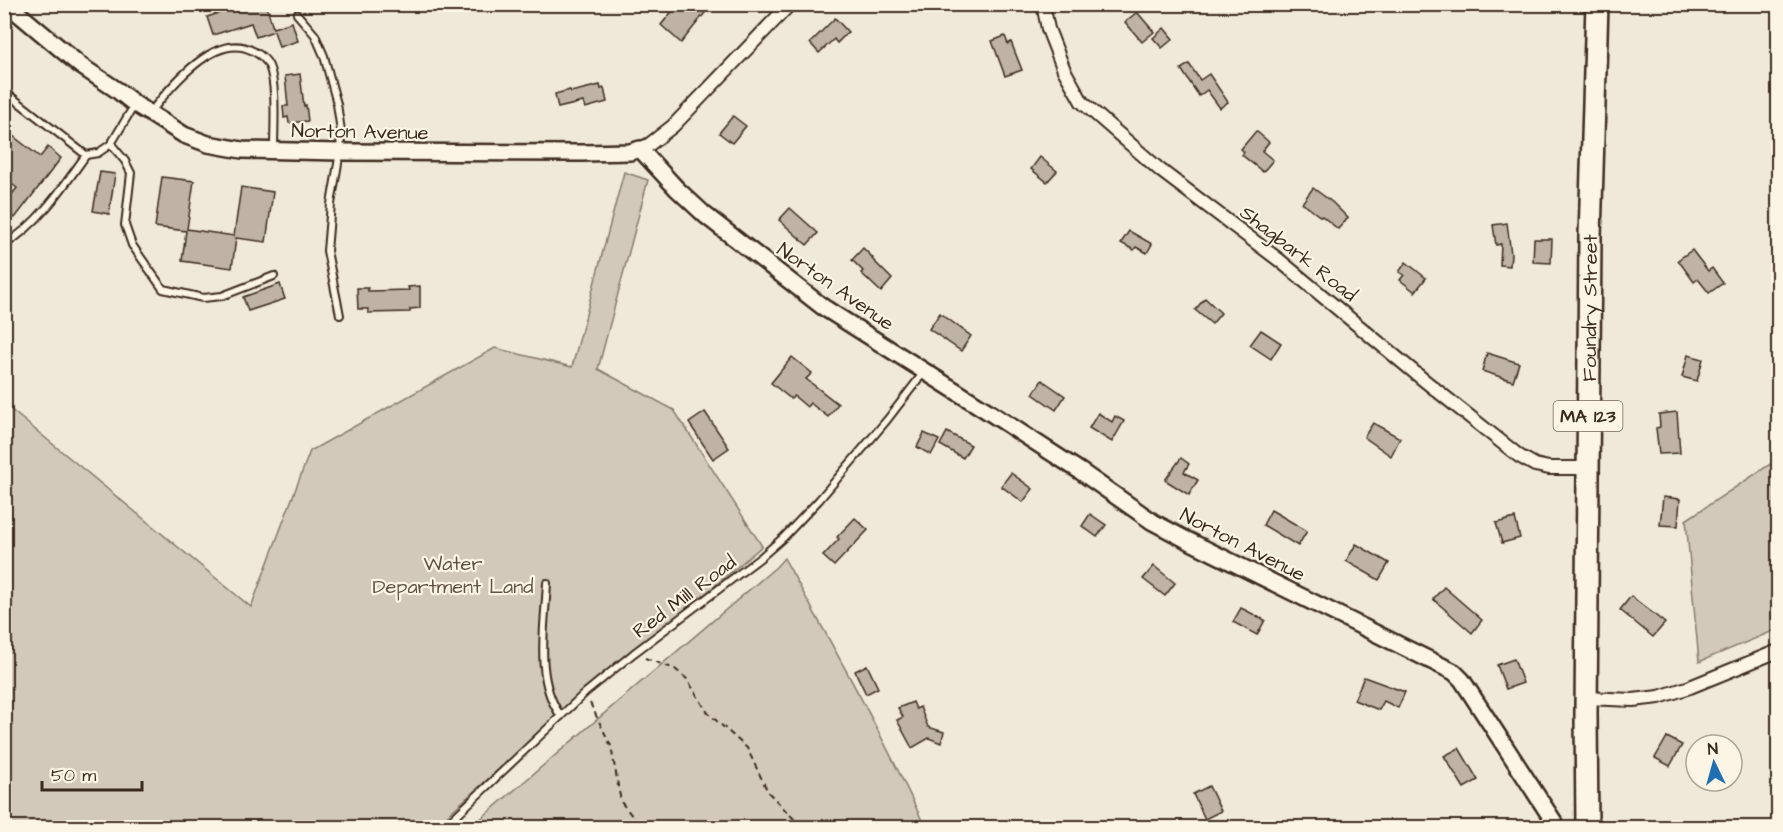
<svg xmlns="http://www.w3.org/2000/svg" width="1783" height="832" font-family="'Architects Daughter',sans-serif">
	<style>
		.green { fill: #d2c9ba; stroke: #867a6c; stroke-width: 1.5 }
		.building { fill: #beb3a4; stroke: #3b2a1e; stroke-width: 1.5 }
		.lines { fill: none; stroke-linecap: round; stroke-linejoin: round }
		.service-casing { stroke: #3b2a1e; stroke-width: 10 }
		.minor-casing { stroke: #3b2a1e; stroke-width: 16 }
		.tertiary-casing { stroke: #3b2a1e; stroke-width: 20 }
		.trunk-casing { stroke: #3b2a1e; stroke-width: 26 }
		.path { stroke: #3b2a1e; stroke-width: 2; stroke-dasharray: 6 4.5; stroke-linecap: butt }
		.service { stroke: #fcf5e5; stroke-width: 6 }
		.minor { stroke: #fcf5e5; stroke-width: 12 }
		.tertiary { stroke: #fcf5e5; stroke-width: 15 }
		.trunk { stroke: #fcf5e5; stroke-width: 21 }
		.labels { text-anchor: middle; stroke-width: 4.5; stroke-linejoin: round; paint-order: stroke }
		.shield { fill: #fcf5e5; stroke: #75675a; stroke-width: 1.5 }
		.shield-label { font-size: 18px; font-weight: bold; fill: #3b2a1e }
		.street-label { font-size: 20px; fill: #3b2a1e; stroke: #fcf5e5 }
		.park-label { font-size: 20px; fill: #615245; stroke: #fcf5e5 }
	</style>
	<rect width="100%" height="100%" fill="#f0e9d9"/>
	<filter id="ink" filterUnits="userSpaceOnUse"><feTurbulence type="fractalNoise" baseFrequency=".0167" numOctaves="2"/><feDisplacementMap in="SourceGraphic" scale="12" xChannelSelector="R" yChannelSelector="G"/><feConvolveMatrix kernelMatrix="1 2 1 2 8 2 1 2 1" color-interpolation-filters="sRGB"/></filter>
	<g filter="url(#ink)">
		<g class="green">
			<path d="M624,172L648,180L598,369L674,410L762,546L524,747L434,827H5L4,404L251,607L310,451L495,348L572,367Z"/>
			<path d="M1778,459V629L1699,662L1686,520Z"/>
			<path d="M784,558C833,646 883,735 925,827H471L776,567Z"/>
		</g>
		<g class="building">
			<path d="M246,4H266L273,28L292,22L298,41L279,47L274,31L256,37L251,23L213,35L207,17Z"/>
			<path d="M678,4H712L681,43L661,25Z"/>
			<path d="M1137,12L1154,32L1142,42L1125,22Z"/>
			<path d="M835,18L848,32L837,43L834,39L819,53L810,43Z"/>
			<path d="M1164,28L1173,39L1162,48L1153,38Z"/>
			<path d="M1005,36L1008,44L1011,42L1022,70L1005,76L992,41Z"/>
			<path d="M1189,64L1200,80L1209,74L1228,102L1220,108L1207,90L1199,96L1181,69Z"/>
			<path d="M300,74L304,106L306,105L308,121L289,123L288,117L284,118L283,106H288L285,76Z"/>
			<path d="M600,85L601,89L604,88L607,102L585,108L583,102L558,108L555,94L570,90L571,92Z"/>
			<path d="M733,116L746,126L732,143L719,133Z"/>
			<path d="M4,129L40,157L48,147L61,158L15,218L4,210V204L17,188L4,178Z"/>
			<path d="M1256,131L1269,142L1262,151L1273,160L1263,172L1242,155L1244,152L1241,149Z"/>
			<path d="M1040,157L1057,171L1047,182L1031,169Z"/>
			<path d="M100,172L115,174L109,214L93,211Z"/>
			<path d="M162,177L194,181L187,229L234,236L241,187L273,192L266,242L236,238L232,268L182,261L186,231L155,227Z"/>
			<path d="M1313,188L1332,202L1348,218L1338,229L1322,216L1321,217L1302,203Z"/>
			<path d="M790,208L818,233L807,245L779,220Z"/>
			<path d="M1507,223L1511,254L1510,266L1500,265L1501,244L1496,245L1493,225Z"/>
			<path d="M1129,231L1152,244L1147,253L1136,247L1134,250L1121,243Z"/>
			<path d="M1534,239H1552L1551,263L1533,262Z"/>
			<path d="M863,248L873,258L872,259L892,279L881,292L861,273L863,271L852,260Z"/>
			<path d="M1692,250L1708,271L1712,268L1723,283L1709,293L1698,279L1694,282L1678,260Z"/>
			<path d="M1406,262L1426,278L1415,292L1400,280L1404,275L1399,272Z"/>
			<path d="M280,284L285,299L248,311L243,297Z"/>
			<path d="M420,286V308L410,309V312L368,313V309H358L357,288H368V291L409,290L408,287Z"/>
			<path d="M1205,298L1221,313L1212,324L1195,310Z"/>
			<path d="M940,313L971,336L961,351L929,329Z"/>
			<path d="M1261,330L1281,343L1271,359L1250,345Z"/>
			<path d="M1487,353L1519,363L1513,381L1482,371Z"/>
			<path d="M1688,355L1703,359L1697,381L1682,377Z"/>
			<path d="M792,357L812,373L806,379L838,404L828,417L810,403L807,407L794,396L791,399L771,383Z"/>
			<path d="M1042,380L1065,396L1056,410L1033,394Z"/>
			<path d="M705,412L729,448L713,459L689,423Z"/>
			<path d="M1677,412L1680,453L1659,454L1656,428L1660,427L1659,414Z"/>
			<path d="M1098,413L1112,422L1115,416L1124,421L1112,442L1089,428Z"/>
			<path d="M1373,423L1400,438L1391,456L1364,437Z"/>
			<path d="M947,432L971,445L963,458L940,445Z"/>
			<path d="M924,433L939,440L931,455L917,447Z"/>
			<path d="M1181,458L1189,464L1184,472L1198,480L1189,495L1165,480Z"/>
			<path d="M1011,473L1033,489L1023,502L1001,486Z"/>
			<path d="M1663,497L1680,499L1678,526L1660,525Z"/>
			<path d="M1271,510L1307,531L1298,546L1263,525Z"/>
			<path d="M1090,514L1106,525L1097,537L1082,526Z"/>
			<path d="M855,518L868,530L834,566L823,556L839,539L837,537Z"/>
			<path d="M1515,518L1520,538L1502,543L1496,523Z"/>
			<path d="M1356,544L1389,563L1379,580L1346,561Z"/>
			<path d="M1154,566L1175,583L1165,596L1143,579Z"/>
			<path d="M1444,587L1482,620L1472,633L1433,599Z"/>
			<path d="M1631,596L1665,623L1653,637L1620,610Z"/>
			<path d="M1241,608L1265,620L1257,635L1233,622Z"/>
			<path d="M1514,659L1523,683L1506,689L1497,665Z"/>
			<path d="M867,665L878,688L866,694L855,671Z"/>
			<path d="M1364,677L1405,692L1398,708L1384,701L1379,710L1354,700Z"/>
			<path d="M913,702L916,709L920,707L928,727L944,732L941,743L929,738L912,748L897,720L903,717L898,708Z"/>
			<path d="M1667,737L1682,745L1670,766L1655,758Z"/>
			<path d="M1459,748L1478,780L1464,788L1444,756Z"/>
			<path d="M1209,786L1221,811L1205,819L1193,794Z"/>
		</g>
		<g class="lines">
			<g class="service-casing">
				<g id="service">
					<path d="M297,14L315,35L324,56L337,104L341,131L340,152L331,204L327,251L340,315"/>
					<path d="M4,91L86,155C64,186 38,225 4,245"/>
					<path d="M150,113C169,88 216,30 253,51C259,54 266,59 269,66C277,84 274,128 274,149"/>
					<path d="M111,144L135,104"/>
					<path d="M86,155L98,153L111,144L125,161L131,173L125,225L132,245L163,289L203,298L222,296L274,276"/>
					<path d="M547,583C545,626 534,680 561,716"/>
					<path d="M443,828L585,693L634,653L760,558L784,537L819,500L887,420L924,372"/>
				</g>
			</g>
			<g class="minor-casing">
				<g id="minor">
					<path d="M1043,4L1048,29L1064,70L1082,102L1160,170L1279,260L1425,381L1519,456L1535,465L1549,468H1588"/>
					<path d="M640,149L650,144L673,126L790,4"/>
					<path d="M1586,698L1633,700L1659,697L1690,687L1778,651"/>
				</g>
			</g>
			<g class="tertiary-casing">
				<path id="tertiary" d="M7,4L81,66L117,90L135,104L184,135L208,144L242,150L340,152L582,153L630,152L640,149L677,189L705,215L823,307L992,414L1080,471L1153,522L1185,539L1454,672L1462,680L1558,828"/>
			</g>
			<g class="trunk-casing">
				<g id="trunk">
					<path id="s1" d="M1587,828L1586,714L1590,237L1597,4"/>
				</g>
			</g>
			<g class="path">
				<path d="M645,658L675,669L687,679L708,713L747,748L768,792L796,821L800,828"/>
				<path d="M590,703L611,746L621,802L642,828"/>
			</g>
			<use href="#service" class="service"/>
			<use href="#minor" class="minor"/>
			<use href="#tertiary" class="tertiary"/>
			<use href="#trunk" class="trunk"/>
		</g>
	</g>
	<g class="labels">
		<rect class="shield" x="1553.5" y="401" width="69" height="30" rx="4.5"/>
		<g class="shield-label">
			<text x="1588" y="422">MA 123</text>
		</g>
		<g class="street-label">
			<text transform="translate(360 131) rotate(1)" y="7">Norton Avenue</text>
			<text transform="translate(1299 253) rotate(38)" y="7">Shagbark Road</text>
			<text transform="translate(836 286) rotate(35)" y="7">Norton Avenue</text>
			<text dy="7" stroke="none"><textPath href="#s1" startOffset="520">Foundry Street</textPath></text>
			<text transform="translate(1243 544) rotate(27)" y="7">Norton Avenue</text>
			<text transform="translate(684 596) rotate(-37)" y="7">Red Mill Road</text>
		</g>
		<g class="park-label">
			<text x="453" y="570">Water<tspan x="453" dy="23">Department Land</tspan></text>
		</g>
	</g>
	<rect width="1783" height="832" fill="none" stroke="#fcf5e5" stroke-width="24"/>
	<rect x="12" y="12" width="1759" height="808" fill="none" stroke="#3b2a1e" stroke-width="2" filter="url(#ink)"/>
	<g transform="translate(1714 763) rotate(355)"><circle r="28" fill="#fcf5e5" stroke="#afa495" stroke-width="1.5"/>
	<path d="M0-4.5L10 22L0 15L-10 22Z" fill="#1f6fb2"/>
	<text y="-9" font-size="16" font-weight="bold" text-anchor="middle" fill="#3b2a1e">N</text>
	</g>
	<path d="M42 781v9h100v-9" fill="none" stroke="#3b2a1e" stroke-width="3"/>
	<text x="51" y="781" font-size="18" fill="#3b2a1e" stroke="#fcf5e5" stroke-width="4.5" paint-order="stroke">50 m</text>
</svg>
